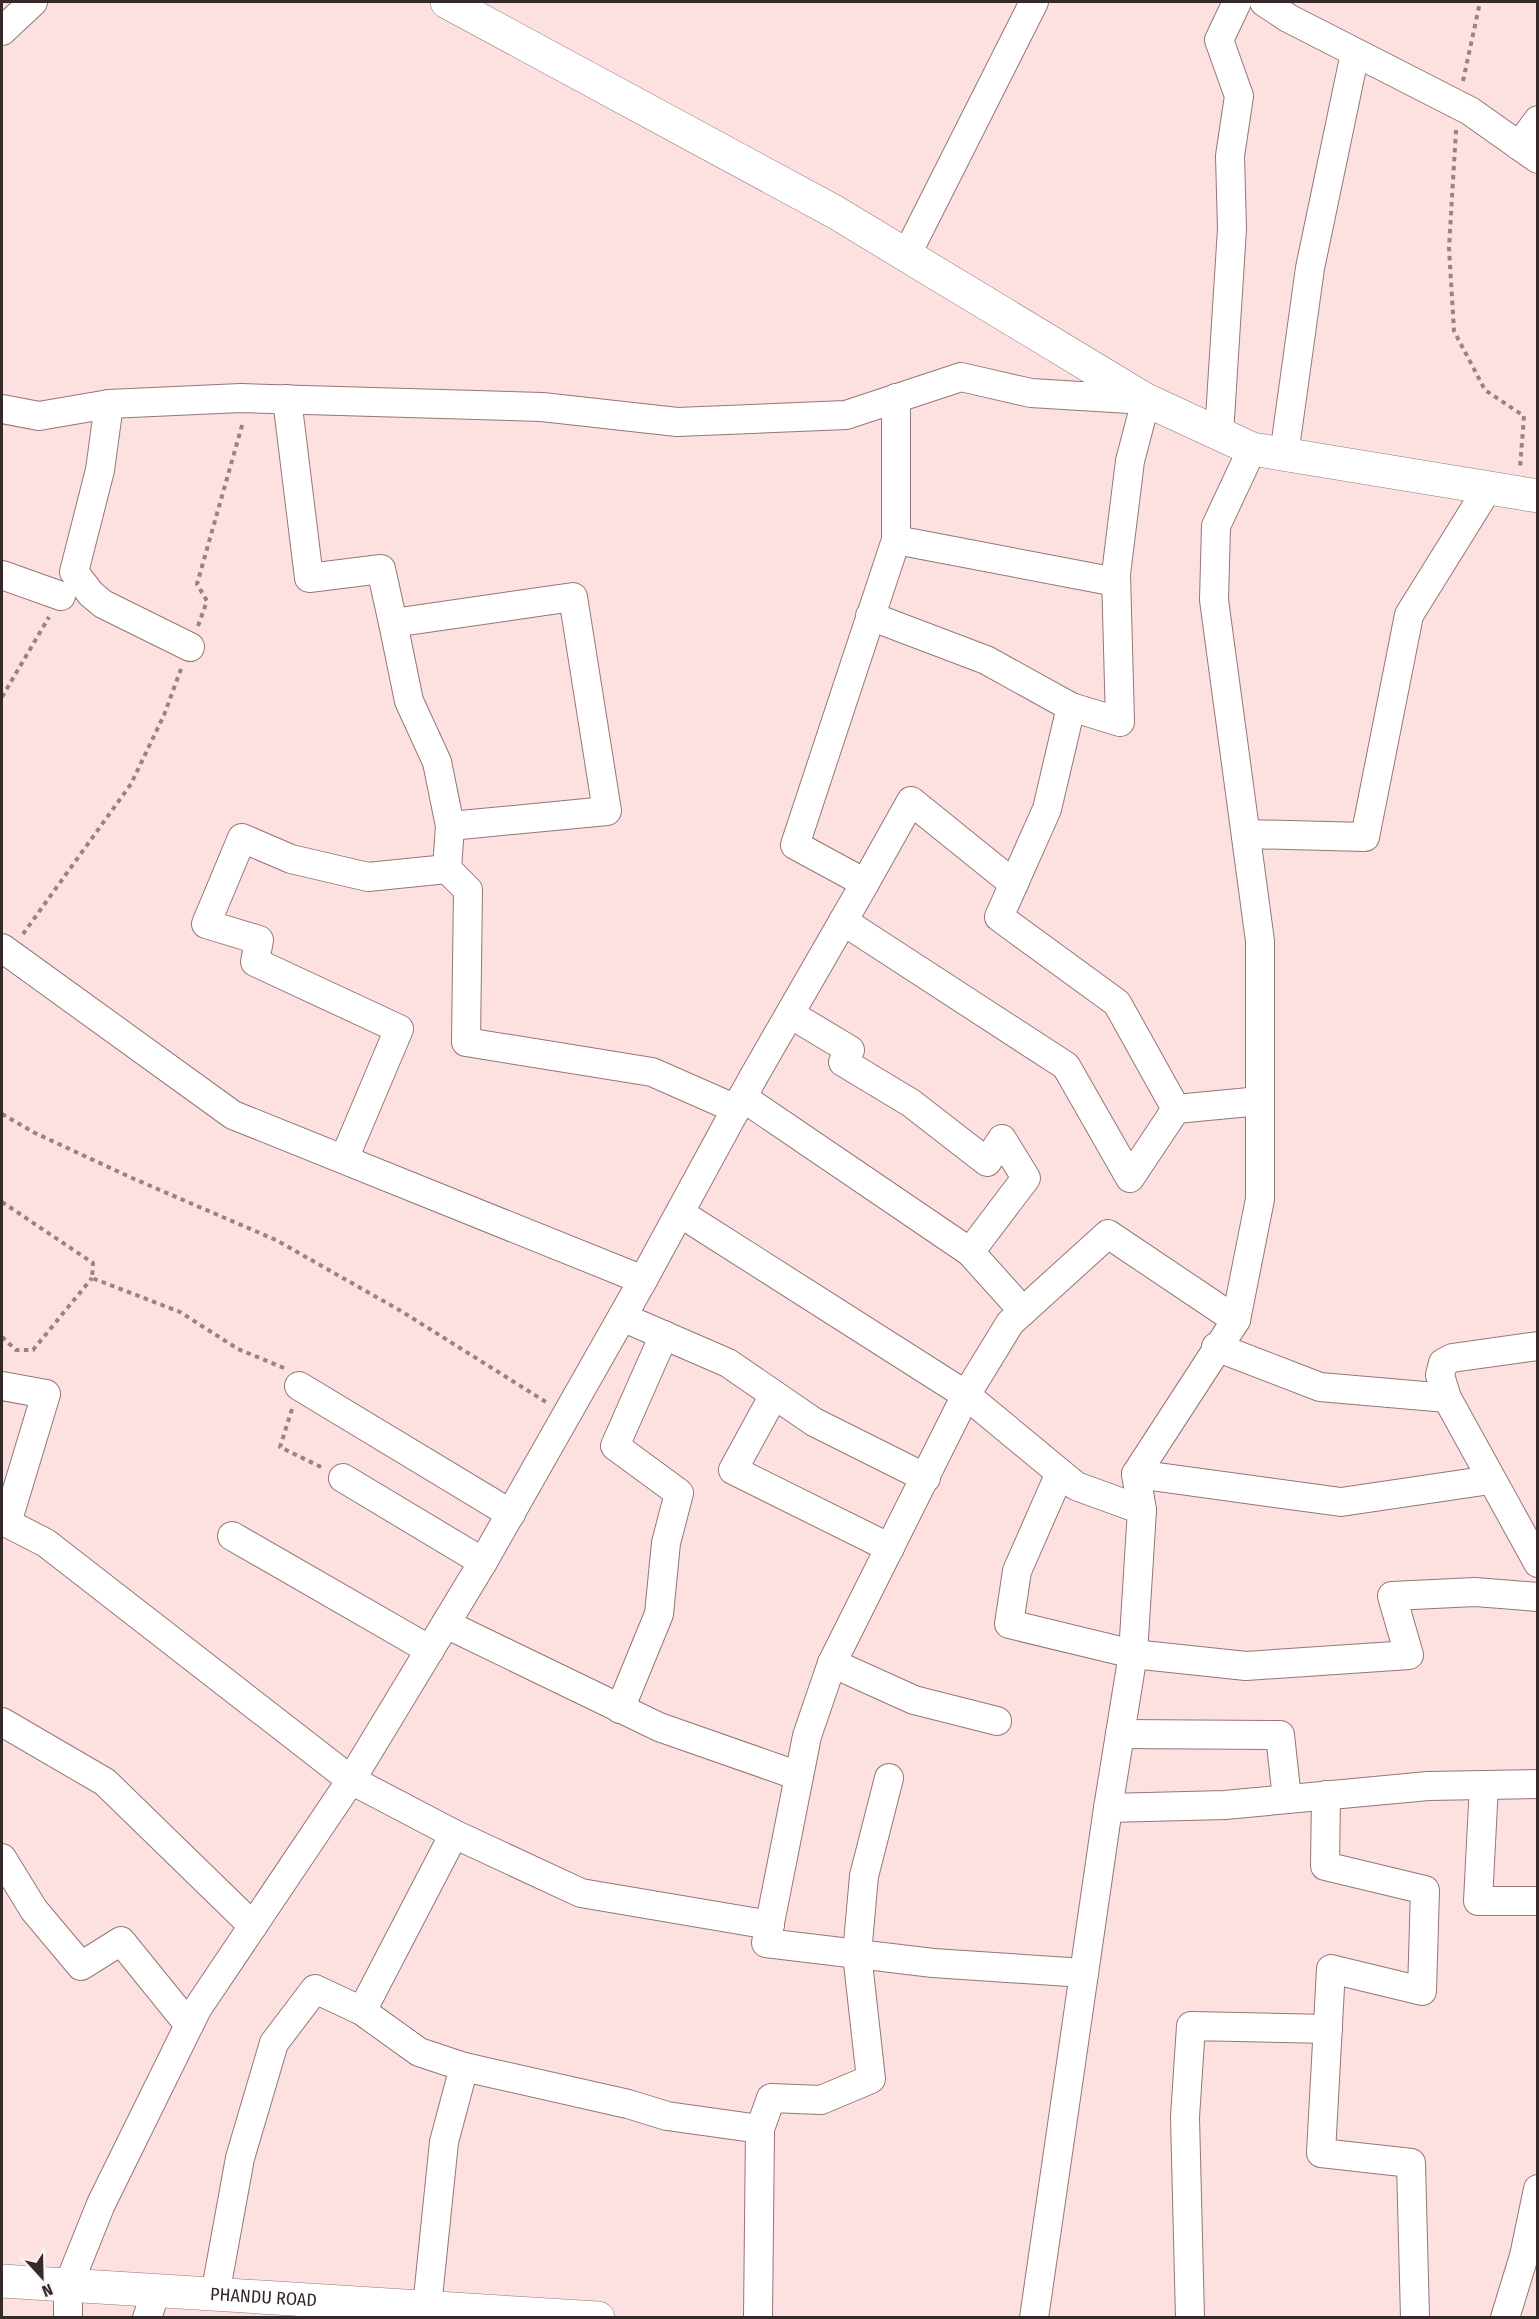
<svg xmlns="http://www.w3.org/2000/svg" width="1539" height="2319" font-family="'Fira Sans Condensed',sans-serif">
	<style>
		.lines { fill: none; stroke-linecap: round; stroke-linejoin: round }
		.minor-casing { stroke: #957676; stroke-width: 30 }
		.major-casing { stroke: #957676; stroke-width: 34 }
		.path { stroke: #978383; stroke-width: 4; stroke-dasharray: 4.5 4.5; stroke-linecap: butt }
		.minor { stroke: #fff; stroke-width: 28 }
		.major { stroke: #fff; stroke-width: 33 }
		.labels { text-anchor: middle; stroke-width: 4.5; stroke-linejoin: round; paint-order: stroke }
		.street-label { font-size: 18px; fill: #362929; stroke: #fbf4f4 }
	</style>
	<rect width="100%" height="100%" fill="#fde1e1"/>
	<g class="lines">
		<g class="minor-casing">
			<g id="minor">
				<path d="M1264,2L1288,18L1470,111L1538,159"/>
				<path d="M2,31L33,2"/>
				<path d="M1519,146L1538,120"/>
				<path d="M907,254L1034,2"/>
				<path d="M287,399L309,578L381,569L393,623L573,597L607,811L450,826"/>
				<path d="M109,404L100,470L74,572L91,594L103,604L190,647"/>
				<path d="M2,409L39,416L109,404L241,398L542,407L677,422L846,415L961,377L1031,393L1146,400L1130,461L1116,574L1120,722L1071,707L986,660L870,616"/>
				<path d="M1219,434L1232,229L1230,156L1239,96L1219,40L1237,2"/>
				<path d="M1284,455L1310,268L1355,53"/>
				<path d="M896,540L1116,582"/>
				<path d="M2,575L61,596"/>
				<path d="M393,623L409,701L437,762L450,826L447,869"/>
				<path d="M1071,707L1047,809L999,917L1117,1003L1176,1109"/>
				<path d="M1246,834L1365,837L1409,615L1488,488"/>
				<path d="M865,883L911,801L1014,884"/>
				<path d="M843,921L1066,1066L1130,1178L1176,1109L1260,1101"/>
				<path d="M2,948L233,1115L643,1280"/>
				<path d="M790,1014L850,1050L843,1062L911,1103L987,1162L1002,1139L1026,1178L970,1252"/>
				<path d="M742,1097L970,1252L1023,1311"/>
				<path d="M344,1159L399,1029L255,962L259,940L206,924L242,838L291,859L368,877L447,869L468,890L466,1042L652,1072L736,1109"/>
				<path d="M680,1213L966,1395L1076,1486L1142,1510"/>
				<path d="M622,1317L728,1363L814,1422L926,1478"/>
				<path d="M1538,1346L1452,1358L1443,1363L1440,1375L1447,1398L1538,1563"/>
				<path d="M1216,1347L1320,1387L1447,1398"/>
				<path d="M2,1386L46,1394L7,1523L46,1543L351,1780L454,1834L581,1893L770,1925"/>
				<path d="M299,1386L511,1514"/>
				<path d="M774,1395L733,1470L890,1548"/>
				<path d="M1060,1473L1017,1571L1009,1624L1133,1654L1246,1666L1409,1655L1392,1596L1475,1592L1538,1597"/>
				<path d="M1136,1474L1341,1502L1490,1480"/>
				<path d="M343,1478L483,1562"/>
				<path d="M232,1536L430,1650"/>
				<path d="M446,1624L659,1727L799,1776"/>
				<path d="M832,1663L914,1700L997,1721"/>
				<path d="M620,1709L659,1614L666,1543L679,1493L615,1446L664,1335"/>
				<path d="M2,1722L105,1782L253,1926"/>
				<path d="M1120,1734L1280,1735L1287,1799"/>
				<path d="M1484,1785L1478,1901H1538"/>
				<path d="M1326,1795L1325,1866L1425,1890L1422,1991L1331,1969L1321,2153L1411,2163L1415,2318"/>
				<path d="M1108,1808L1225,1805L1428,1786L1538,1784"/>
				<path d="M2,1858L34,1910L81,1966L121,1941L189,2025"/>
				<path d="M1084,1973L933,1963L766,1943L807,1736L832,1663L966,1395L1010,1323L1108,1234L1236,1320"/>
				<path d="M362,2011L419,2052L464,2067L628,2104L667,2116L760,2129L758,2318"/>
				<path d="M760,2129L771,2098L821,2100L871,2079L857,1954L864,1876L889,1778"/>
				<path d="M215,2295L240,2158L274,2043L315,1989L362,2011L454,1834"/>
				<path d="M427,2307L444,2142L464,2067"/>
				<path d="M68,2318V2286L101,2204L197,2009L351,1780L483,1562L643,1280L754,1076L865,883L795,845L896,540V398"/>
				<path d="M147,2318L156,2291"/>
				<path d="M1034,2318L1108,1808L1133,1654L1142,1510L1136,1474L1236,1320L1260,1199V941L1214,600L1216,526L1252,449"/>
				<path d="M1190,2318L1185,2117L1191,2026L1328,2029"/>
				<path d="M1505,2318L1524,2256L1538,2189"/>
			</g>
		</g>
		<g class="major-casing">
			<g id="major">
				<path d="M447,2L835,212L1146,400L1252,449L1538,496"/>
				<path id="s1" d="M2,2281L598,2318"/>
			</g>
		</g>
		<g class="path">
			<path d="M1463,81L1480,2"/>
			<path d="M1456,130L1449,248L1454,331L1485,390L1524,416L1520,468"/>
			<path d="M198,626L207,601L197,584L243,422"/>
			<path d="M2,697L49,617"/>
			<path d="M23,934L131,784L164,715L181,669"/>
			<path d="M2,1114L35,1133L132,1178L276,1240L401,1311L546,1402"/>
			<path d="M2,1202L93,1263L92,1278L180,1312L238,1349L284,1368"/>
			<path d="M2,1337L16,1350H33L92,1278"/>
			<path d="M292,1409L280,1447L323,1468"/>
		</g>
		<use href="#minor" class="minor"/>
		<use href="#major" class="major"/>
	</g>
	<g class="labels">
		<g class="street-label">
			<text dy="6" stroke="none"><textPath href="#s1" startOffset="262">PHANDU ROAD</textPath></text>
		</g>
	</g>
	<rect width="1539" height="2319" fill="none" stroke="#362929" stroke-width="6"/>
	<g transform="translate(42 2277) rotate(158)" stroke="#fbf4f4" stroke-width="4.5" paint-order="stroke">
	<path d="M0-4.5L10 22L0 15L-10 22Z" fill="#362929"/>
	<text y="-9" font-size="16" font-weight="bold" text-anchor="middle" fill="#362929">N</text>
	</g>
</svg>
